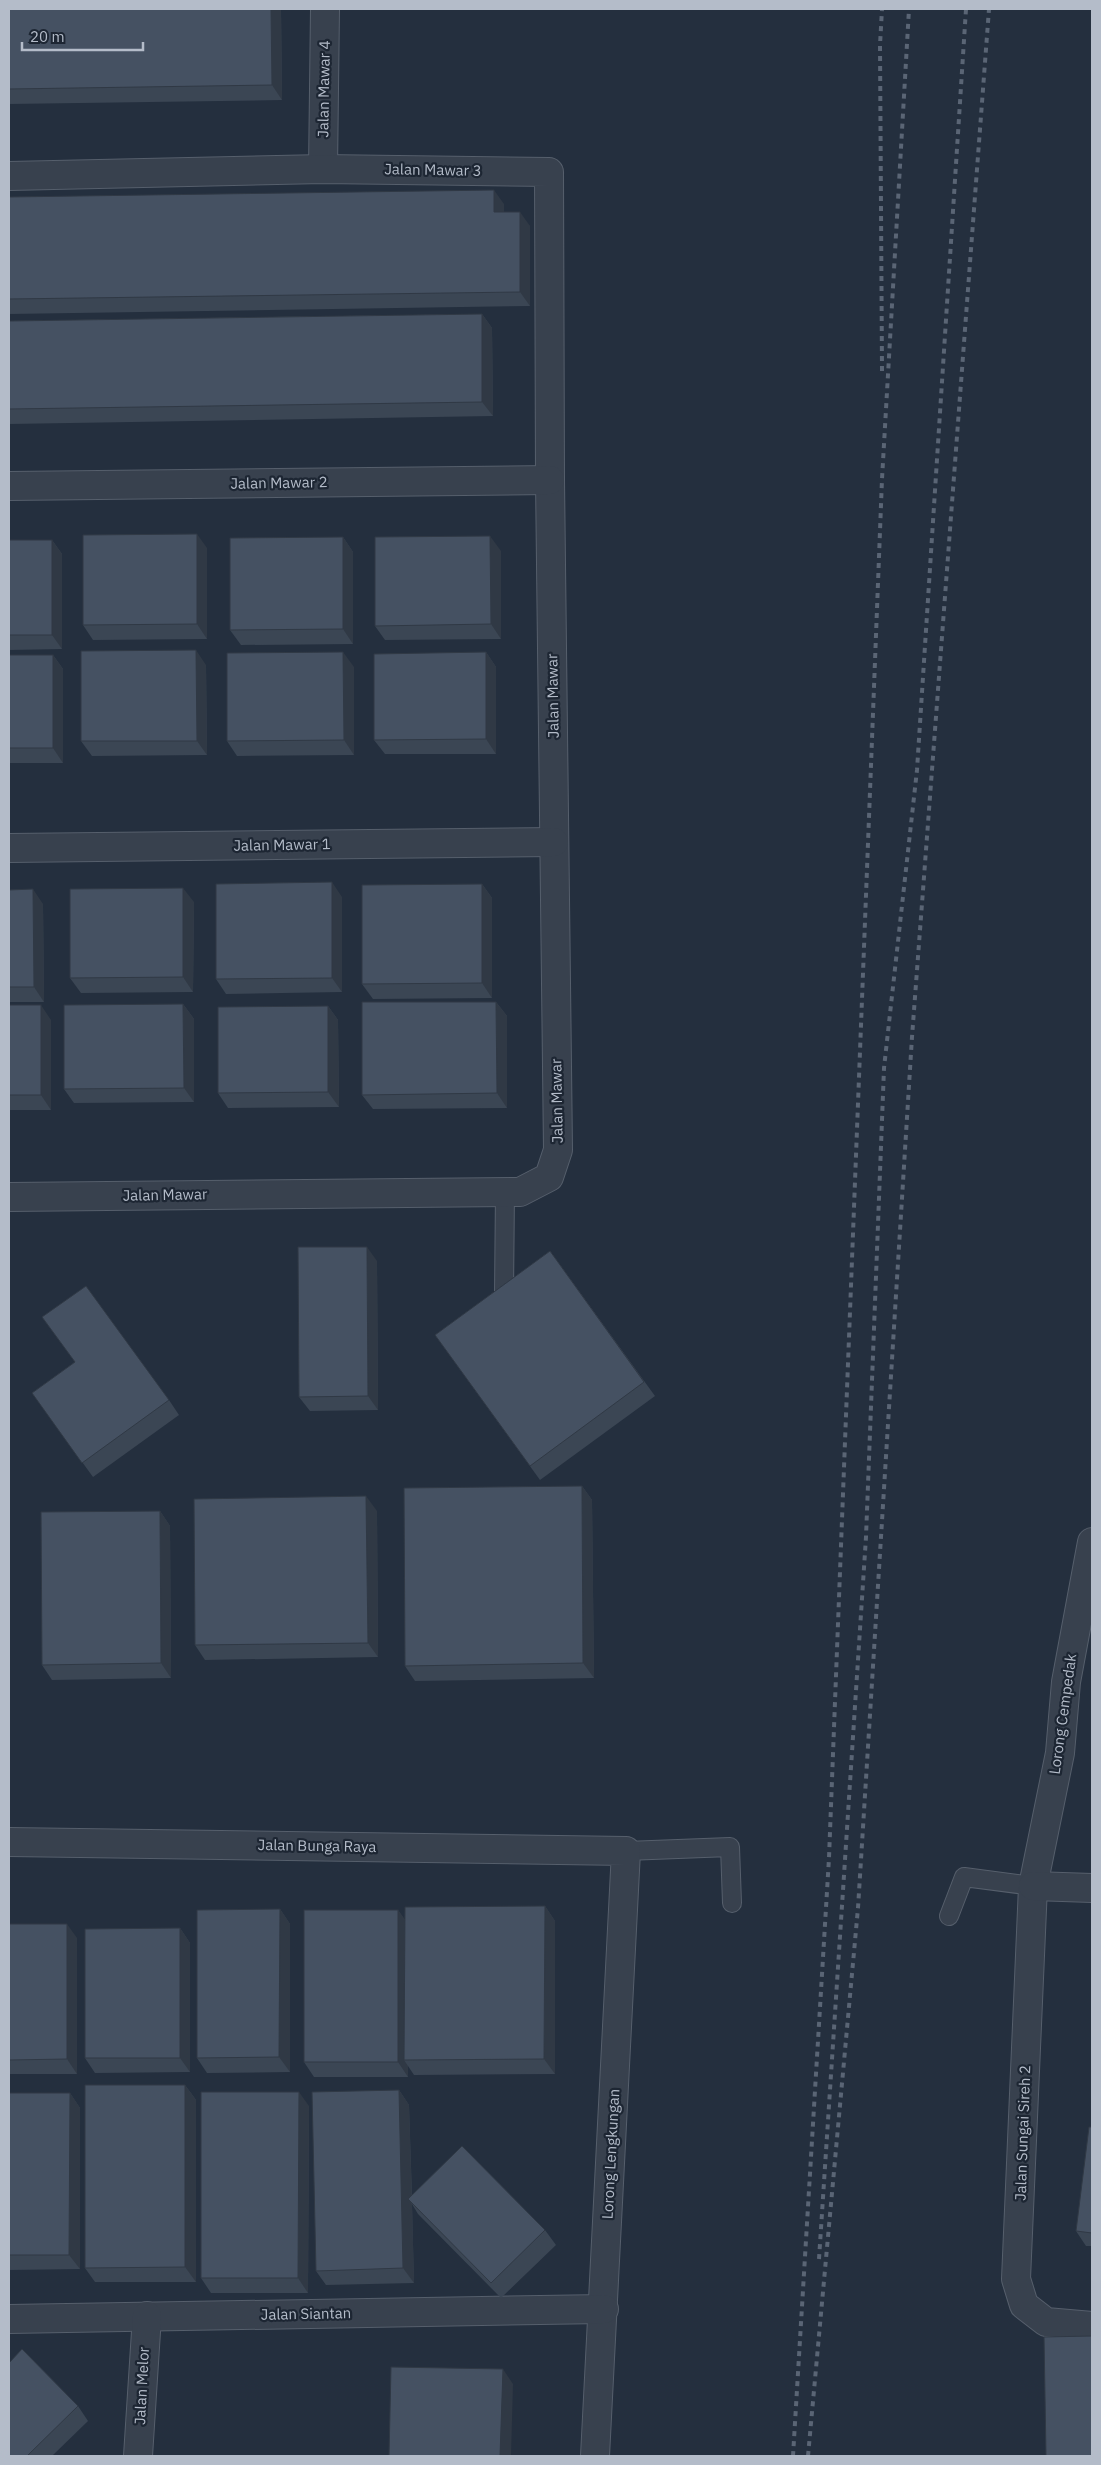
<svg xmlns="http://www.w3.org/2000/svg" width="1101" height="2465" font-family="'IBM Plex Sans',sans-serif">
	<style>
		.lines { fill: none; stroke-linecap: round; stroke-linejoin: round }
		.service-casing { stroke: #565f6c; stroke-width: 20 }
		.minor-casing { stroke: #565f6c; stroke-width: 30 }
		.service { stroke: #38414e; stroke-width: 18 }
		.minor { stroke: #38414e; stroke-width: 28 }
		.rail { stroke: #5a6575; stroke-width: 4; stroke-dasharray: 5 5; stroke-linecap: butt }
		.wall { fill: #3b4654 }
		.shaded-wall { fill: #303945 }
		.building { fill: #455162; stroke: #303945 }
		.labels { text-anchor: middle; stroke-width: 4.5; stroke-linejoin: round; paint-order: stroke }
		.street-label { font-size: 15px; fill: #b4bcc9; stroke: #1d2633 }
	</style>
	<rect width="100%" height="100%" fill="#242f3e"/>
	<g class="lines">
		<g class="service-casing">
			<g id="service">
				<path d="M504,1294L505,1191"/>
				<path d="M626,1851L730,1847L732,1903"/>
				<path d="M949,1916L964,1877L1033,1886"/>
			</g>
		</g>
		<g class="minor-casing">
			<g id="minor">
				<path d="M323,169L325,9"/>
				<path d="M9,176L323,169L549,172L550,480L558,1150L549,1177L520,1192L9,1197"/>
				<path d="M9,486L550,480"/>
				<path d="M9,848L554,842"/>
				<path d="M1092,1542L1066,1682L1060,1753L1033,1886L1016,2279L1024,2305L1046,2322L1092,2326"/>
				<path d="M9,1842L626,1851L595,2456"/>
				<path d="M1033,1886L1092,1888"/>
				<path d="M9,2319L604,2309"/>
				<path d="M138,2456L147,2316"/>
			</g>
		</g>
		<use href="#service" class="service"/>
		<use href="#minor" class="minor"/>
		<g class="rail">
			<path d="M882,371L880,45L882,9"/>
			<path d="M819,2259L866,1537L884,1068L917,770L966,9"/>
			<path d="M793,2456L829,1858L882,479L909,9"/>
			<path d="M808,2456L858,1908L912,1037L989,9"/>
		</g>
	</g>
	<g class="wall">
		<path d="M9,9H281L282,100L9,104Z"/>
		<path d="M9,197L504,204V212L530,226V306L9,314Z"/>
		<path d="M482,314L492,328L493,416L9,424V321Z"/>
		<path d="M343,537L353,552V644L241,645L230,630Z"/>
		<path d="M9,540H52L62,554V649L9,650Z"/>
		<path d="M207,548V639L93,640L83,625Z"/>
		<path d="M501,551V639L385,640L375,626Z"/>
		<path d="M486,652L496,667V754H385L374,740Z"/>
		<path d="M9,655H53L63,669V763H9Z"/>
		<path d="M206,665L207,755L92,756L81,741Z"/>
		<path d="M354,667V755L237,756L227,741Z"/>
		<path d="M482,884L492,898V998L373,999L362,984Z"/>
		<path d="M9,890L43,904L44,1002H9Z"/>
		<path d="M342,897V992L226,994L216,979Z"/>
		<path d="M194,902L193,992L81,993L70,978Z"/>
		<path d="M496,1002L507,1016V1108L373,1109L362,1095Z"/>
		<path d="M183,1004L194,1019V1102L74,1103L64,1089Z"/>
		<path d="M9,1005L51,1020V1110H9Z"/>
		<path d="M328,1006L338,1020L339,1107L228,1108L218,1093Z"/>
		<path d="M550,1251L655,1396L540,1480L435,1335Z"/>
		<path d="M377,1261L378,1410L310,1411L299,1397Z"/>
		<path d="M42,1317L169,1400L179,1415L93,1477L32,1393L75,1362Z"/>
		<path d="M582,1486L592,1500L594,1678L415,1681L405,1666Z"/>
		<path d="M160,1511L170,1526L171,1678L52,1680L42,1665Z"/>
		<path d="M377,1511L378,1657L205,1660L195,1645Z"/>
		<path d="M545,1906L555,1921V2074L414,2075L408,2066V2077H314L304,2062L398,1910L404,1919Z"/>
		<path d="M280,1909L290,1924V2072L207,2073L197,2058Z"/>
		<path d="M9,1924L77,1938V2074H9Z"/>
		<path d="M180,1928L190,1943V2072L95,2073L85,2058Z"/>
		<path d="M185,2085L196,2100V2282H95L85,2268Z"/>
		<path d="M399,2090L409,2105L412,2196L545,2230L556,2245L501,2298L418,2214L412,2204L414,2283L326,2285L316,2271Z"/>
		<path d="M9,2093H70L80,2108V2269L9,2270Z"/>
		<path d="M309,2106L308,2293H211L201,2278Z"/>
		<path d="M1092,2127V2246H1086L1076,2231Z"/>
		<path d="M78,2406L88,2421L52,2456H9Z"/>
	</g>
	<g class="shaded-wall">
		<path d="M271,9H281L282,100L272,85Z"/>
		<path d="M494,190L504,204V227L494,212Z"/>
		<path d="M520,212L530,226V306L520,292Z"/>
		<path d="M482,314L492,328L493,416L482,402Z"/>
		<path d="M197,534L207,548V639L197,624Z"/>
		<path d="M490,536L501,551V639L491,624Z"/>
		<path d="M343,537L353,552V644L343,629Z"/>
		<path d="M52,540L62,554V649L52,635Z"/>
		<path d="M196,650L206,665L207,755L197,741Z"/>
		<path d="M343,652L354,667V755L344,740Z"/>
		<path d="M486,652L496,667V754L486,739Z"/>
		<path d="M53,655L63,669V763L53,748Z"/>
		<path d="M332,882L342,897V992L332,978Z"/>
		<path d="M482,884L492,898V998L482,983Z"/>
		<path d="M183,888L194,902L193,992L183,977Z"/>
		<path d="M33,889L43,904L44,1002L34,987Z"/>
		<path d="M496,1002L507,1016V1108L497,1093Z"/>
		<path d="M183,1004L194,1019V1102L184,1088Z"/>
		<path d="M41,1005L51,1020V1110L41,1095Z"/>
		<path d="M328,1006L338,1020L339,1107L328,1092Z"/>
		<path d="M367,1247L377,1261L378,1410L368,1396Z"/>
		<path d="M582,1486L592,1500L594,1678L583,1663Z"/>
		<path d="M366,1496L377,1511L378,1657L368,1643Z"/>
		<path d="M160,1511L170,1526L171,1678L161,1663Z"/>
		<path d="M545,1906L555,1921V2074L544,2059Z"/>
		<path d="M280,1909L290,1924V2072L279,2057Z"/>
		<path d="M398,1910L409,1925L404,2060L408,2066V2077L398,2062Z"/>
		<path d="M67,1924L77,1938V2074L67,2059Z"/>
		<path d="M180,1928L190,1943V2072L180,2058Z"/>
		<path d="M185,2085L196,2100V2282L185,2267Z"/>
		<path d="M399,2090L409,2105L412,2203L408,2199L412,2204L414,2283L403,2268Z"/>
		<path d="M299,2092L309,2106L308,2293L298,2278Z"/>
		<path d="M70,2093L80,2108V2269L69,2255Z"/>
		<path d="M503,2369L513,2384L511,2456H500Z"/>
	</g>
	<g class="building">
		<path d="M9,9H271L272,85L9,89Z"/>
		<path d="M494,190V212H520V292L9,299V197Z"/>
		<path d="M482,314V402L9,409V321Z"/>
		<path d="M197,534V624L83,625V535Z"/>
		<path d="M490,536L491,624L375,626V537Z"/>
		<path d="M343,537V629L230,630V538Z"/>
		<rect x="9" y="540" width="43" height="95"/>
		<path d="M196,650L197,741H81V651Z"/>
		<path d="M343,652L344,740L227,741V653Z"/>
		<path d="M486,652V739L374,740V654Z"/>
		<rect x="9" y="655" width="44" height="93"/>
		<path d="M332,882V978L216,979V884Z"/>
		<path d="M482,884V983L362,984V885Z"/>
		<path d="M183,888V977L70,978V889Z"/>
		<path d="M33,889L34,987H9V890Z"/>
		<path d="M362,1002H496L497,1093L362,1095Z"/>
		<path d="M183,1004L184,1088L64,1089V1005Z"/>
		<rect x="9" y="1005" width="32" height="90"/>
		<path d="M328,1006V1092L218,1093V1007Z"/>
		<path d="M298,1247H367L368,1396L299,1397Z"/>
		<path d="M550,1251L644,1382L530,1466L435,1335Z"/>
		<path d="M86,1286L169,1400L82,1463L32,1393L75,1362L42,1317Z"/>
		<path d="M582,1486L583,1663L405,1666L404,1488Z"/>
		<path d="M366,1496L368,1643L195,1645L194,1499Z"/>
		<path d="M160,1511L161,1663L42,1665L41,1512Z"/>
		<path d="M545,1906L544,2059L404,2060L405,1907Z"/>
		<path d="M280,1909L279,2057L197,2058V1910Z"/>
		<rect x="304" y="1910" width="94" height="152"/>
		<path d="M9,1924H67V2059L9,2060Z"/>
		<path d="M180,1928V2058H85V1929Z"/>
		<path d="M85,2085H185V2267L85,2268Z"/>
		<path d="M399,2090L403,2268L316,2271L312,2092Z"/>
		<path d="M201,2092H299L298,2278H201Z"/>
		<path d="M9,2093H70L69,2255H9Z"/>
		<path d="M1089,2127H1092V2233L1076,2231Z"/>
		<path d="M462,2146L545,2230L491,2283L408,2199Z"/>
		<path d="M1092,2336V2456H1046L1044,2337Z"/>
		<path d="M22,2349L78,2406L27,2456H9V2363Z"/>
		<path d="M391,2367L503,2369L500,2456H389Z"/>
	</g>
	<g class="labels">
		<g class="street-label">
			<text transform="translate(324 89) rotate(-89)" y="5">Jalan Mawar 4</text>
			<text transform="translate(433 170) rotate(1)" y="5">Jalan Mawar 3</text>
			<text transform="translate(279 483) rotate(-1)" y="5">Jalan Mawar 2</text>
			<text transform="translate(553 696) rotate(-91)" y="5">Jalan Mawar</text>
			<text transform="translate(282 845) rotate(-1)" y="5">Jalan Mawar 1</text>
			<text transform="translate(557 1101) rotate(-91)" y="5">Jalan Mawar</text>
			<text transform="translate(165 1195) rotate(-1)" y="5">Jalan Mawar</text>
			<text transform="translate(1063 1714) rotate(-82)" y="5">Lorong Cempedak</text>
			<text transform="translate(317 1846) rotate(1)" y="5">Jalan Bunga Raya</text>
			<text transform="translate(1023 2133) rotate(-88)" y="5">Jalan Sungai Sireh 2</text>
			<text transform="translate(611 2154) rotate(-87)" y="5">Lorong Lengkungan</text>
			<text transform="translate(306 2314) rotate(-1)" y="5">Jalan Siantan</text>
			<text transform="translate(142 2386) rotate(-87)" y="5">Jalan Melor</text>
		</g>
	</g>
	<rect width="1101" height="2465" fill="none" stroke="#b4bcc9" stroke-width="20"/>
	<path d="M22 42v8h121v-8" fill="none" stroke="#b4bcc9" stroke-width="2.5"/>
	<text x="30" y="42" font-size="15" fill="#b4bcc9" stroke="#1d2633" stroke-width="4" paint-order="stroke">20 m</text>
</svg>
